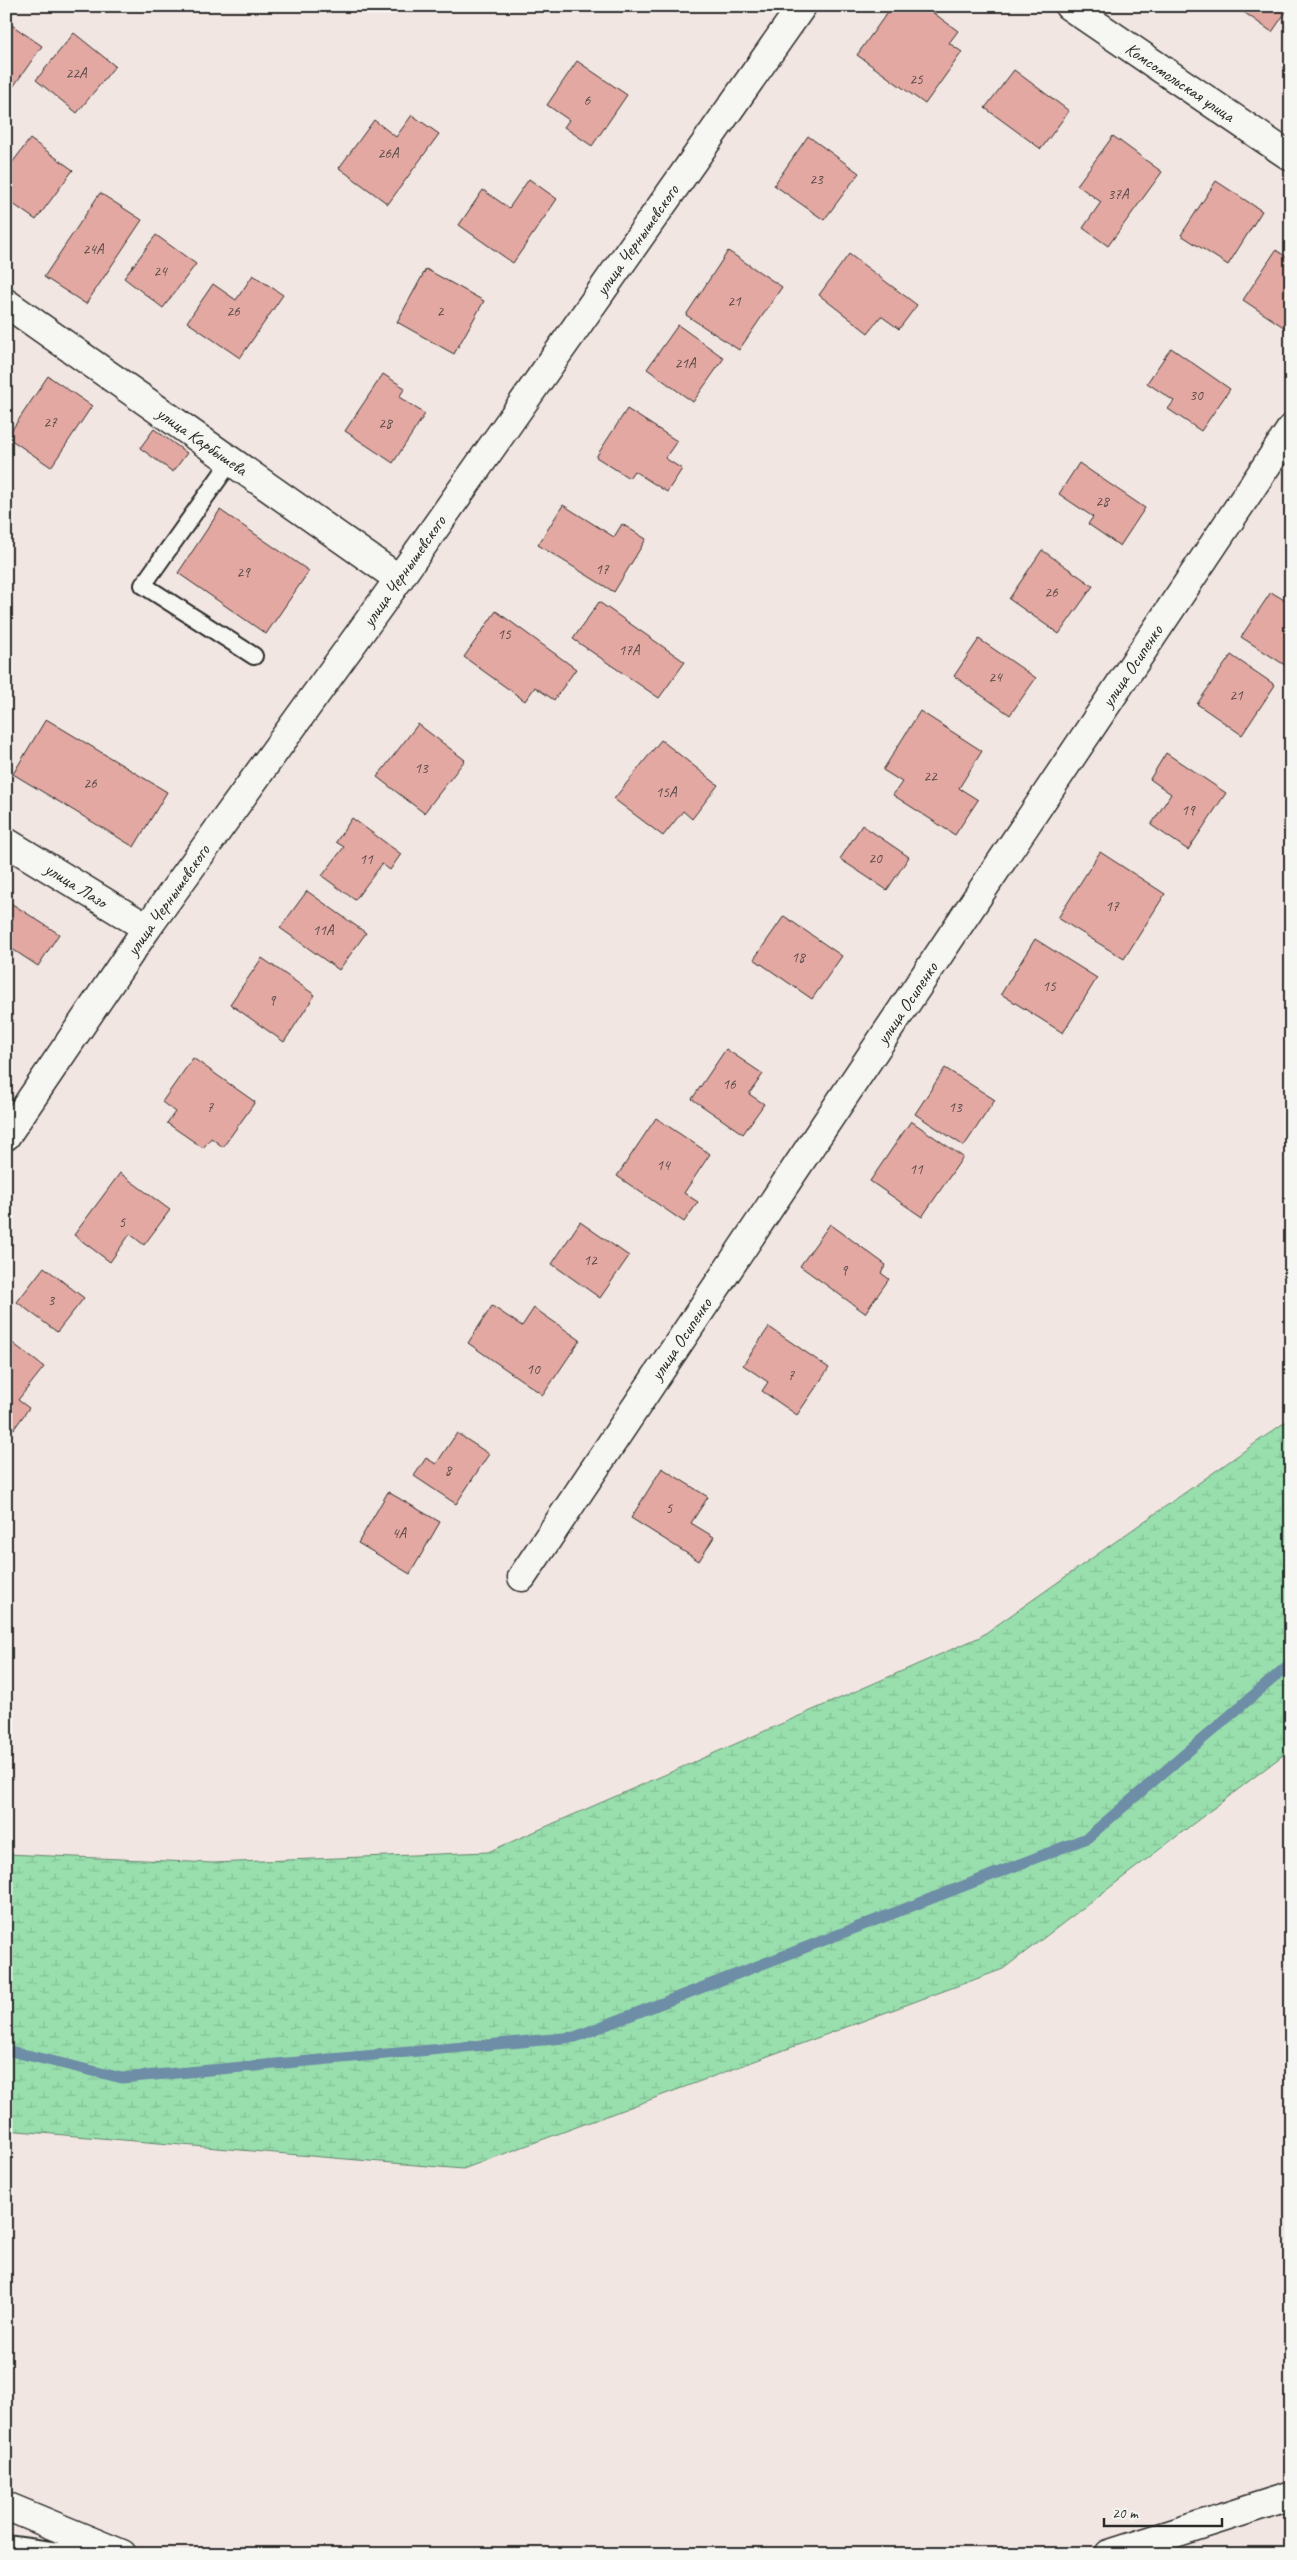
<svg xmlns="http://www.w3.org/2000/svg" width="1297" height="2560" font-family="Caveat,sans-serif">
	<style>
		.wetland { fill: url(#wetland-marsh); stroke: #62856c }
		.lines { fill: none; stroke-linecap: round; stroke-linejoin: round }
		.stream { stroke: #6e8da6; stroke-width: 11 }
		.building { fill: #e2a8a1; stroke: #2b2b2b }
		.lane-casing { stroke: #2b2b2b; stroke-width: 20 }
		.street-casing { stroke: #2b2b2b; stroke-width: 31 }
		.lane { stroke: #f6f6f2; stroke-width: 16 }
		.street { stroke: #f6f6f2; stroke-width: 28 }
		.labels { text-anchor: middle; stroke-width: 5; stroke-linejoin: round; paint-order: stroke }
		.number-label { font-size: 15px; fill: #594a48 }
		.street-label { font-size: 18px; fill: #2b2b2b; stroke: #f6f6f2 }
	</style>
	<defs>
		<pattern id="wetland-marsh" width="20" height="14" patternUnits="userSpaceOnUse" patternTransform="scale(1.25)"><rect width="20" height="14" fill="#98dfad"/><path d="M1 5h8M5 5V1M11 12h8M15 12V8" fill="none" stroke="#83c095"/></pattern>
	</defs>
	<rect width="100%" height="100%" fill="#f2e6e2"/>
	<filter id="ink" filterUnits="userSpaceOnUse"><feTurbulence type="fractalNoise" baseFrequency=".02" numOctaves="2"/><feDisplacementMap in="SourceGraphic" scale="10" xChannelSelector="R" yChannelSelector="G"/><feConvolveMatrix kernelMatrix="1 2 1 2 8 2 1 2 1" color-interpolation-filters="sRGB"/></filter>
	<g filter="url(#ink)">
		<path class="wetland" d="M1291,1418V1749L1003,1969L463,2169L6,2130V1854L213,1863L488,1852L980,1637Z"/>
		<g class="lines">
			<path class="stream" d="M6,2050L122,2078L575,2037L1087,1838L1291,1663"/>
		</g>
		<g class="building">
			<path d="M892,6H924L958,31L949,43L962,52L925,104L857,55Z"/>
			<path d="M1235,6H1290L1272,32Z"/>
			<path d="M6,21L42,46L6,97Z"/>
			<path d="M74,33L115,66L77,113L36,80Z"/>
			<path d="M577,61L627,95L592,146L564,127L569,120L547,105Z"/>
			<path d="M1014,70L1069,111L1041,149L985,108Z"/>
			<path d="M412,115L439,134L388,204L339,168L374,120L396,137Z"/>
			<path d="M808,136L859,173L824,220L774,185Z"/>
			<path d="M1113,136L1162,172L1108,246L1083,228L1101,202L1077,185Z"/>
			<path d="M30,139L73,170L36,220L6,199V171Z"/>
			<path d="M529,179L557,199L513,263L459,225L483,190L509,208Z"/>
			<path d="M1216,181L1262,211L1228,265L1181,235Z"/>
			<path d="M100,193L142,220L86,304L44,277Z"/>
			<path d="M156,235L196,264L163,308L124,278Z"/>
			<path d="M1276,250L1291,260V332L1243,300Z"/>
			<path d="M728,251L782,287L739,350L686,315Z"/>
			<path d="M849,254L917,305L899,329L881,316L868,333L819,295Z"/>
			<path d="M426,269L484,301L454,354L397,322Z"/>
			<path d="M253,275L283,295L240,358L187,322L213,284L236,300Z"/>
			<path d="M678,325L724,358L693,402L647,369Z"/>
			<path d="M1171,348L1230,389L1201,431L1168,409L1174,401L1147,383Z"/>
			<path d="M383,374L405,388L399,397L425,414L393,463L345,431Z"/>
			<path d="M48,376L92,406L51,467L7,437Z"/>
			<path d="M627,409L677,441L665,458L682,469L667,492L634,471L629,478L596,457Z"/>
			<path d="M154,429L187,453L173,472L140,448Z"/>
			<path d="M1079,463L1145,508L1120,546L1088,524L1093,517L1059,494Z"/>
			<path d="M563,505L614,537L622,524L646,539L614,592L538,545Z"/>
			<path d="M220,510L309,571L266,634L178,573Z"/>
			<path d="M1042,550L1093,586L1059,634L1009,599Z"/>
			<path d="M1271,592L1291,604V669L1241,637Z"/>
			<path d="M599,602L685,662L659,698L573,639Z"/>
			<path d="M496,611L576,669L554,700L535,687L525,701L464,657Z"/>
			<path d="M979,639L1036,678L1010,715L954,676Z"/>
			<path d="M1231,655L1275,685L1242,735L1197,704Z"/>
			<path d="M920,711L982,751L959,788L978,800L955,835L893,795L902,782L883,770Z"/>
			<path d="M46,719L167,792L134,847L13,774Z"/>
			<path d="M418,724L465,760L424,813L377,777Z"/>
			<path d="M661,740L718,785L692,819L683,811L663,836L614,799Z"/>
			<path d="M1166,753L1226,793L1188,850L1151,825L1171,794L1150,779Z"/>
			<path d="M352,818L401,854L390,870L382,864L355,900L322,876L344,847L336,842Z"/>
			<path d="M862,825L909,857L887,890L840,859Z"/>
			<path d="M1100,852L1165,894L1124,959L1058,918Z"/>
			<path d="M307,891L366,933L339,970L280,928Z"/>
			<path d="M6,900L59,934L38,966L6,945Z"/>
			<path d="M784,916L842,956L812,999L754,959Z"/>
			<path d="M1035,939L1097,978L1063,1033L1001,994Z"/>
			<path d="M262,958L315,995L284,1042L230,1004Z"/>
			<path d="M726,1049L763,1074L749,1094L764,1104L743,1134L692,1099Z"/>
			<path d="M193,1058L255,1102L223,1147L211,1138L203,1148L167,1123L175,1112L162,1102Z"/>
			<path d="M945,1068L995,1100L964,1146L915,1114Z"/>
			<path d="M656,1118L710,1154L684,1193L698,1202L684,1222L617,1176Z"/>
			<path d="M911,1121L963,1157L922,1217L870,1181Z"/>
			<path d="M120,1173L170,1210L144,1245L130,1234L110,1262L74,1235Z"/>
			<path d="M580,1222L629,1256L600,1298L552,1264Z"/>
			<path d="M830,1224L886,1265L881,1273L889,1279L865,1313L800,1266Z"/>
			<path d="M44,1267L84,1298L57,1332L17,1302Z"/>
			<path d="M492,1306L522,1326L534,1308L580,1340L543,1395L468,1343Z"/>
			<path d="M769,1327L829,1368L797,1415L762,1391L768,1382L743,1365Z"/>
			<path d="M6,1338L44,1367L18,1400L29,1408L14,1429L6,1423Z"/>
			<path d="M457,1433L489,1454L456,1504L414,1476L426,1458L436,1464Z"/>
			<path d="M662,1468L708,1497L691,1523L714,1537L699,1561L631,1518Z"/>
			<path d="M388,1492L440,1522L410,1574L358,1543Z"/>
		</g>
		<g class="lines">
			<g class="lane-casing">
				<g id="lane">
					<path d="M231,461L143,585L254,656"/>
					<path d="M6,2544L81,2554"/>
				</g>
			</g>
			<g class="street-casing">
				<g id="street">
					<path d="M1069,6L1291,157"/>
					<path d="M6,303L399,579"/>
					<path d="M6,842L147,928"/>
					<path d="M6,1136L147,928L399,579L802,6"/>
					<path d="M522,1577L1291,429"/>
					<path d="M6,2506L122,2554"/>
					<path d="M1109,2554L1291,2496"/>
				</g>
			</g>
			<use href="#lane" class="lane"/>
			<use href="#street" class="street"/>
		</g>
	</g>
	<g class="labels">
		<g class="number-label">
			<text x="76" y="78">22А</text>
			<text x="916" y="84">25</text>
			<text x="587" y="105">6</text>
			<text x="388" y="158">26А</text>
			<text x="816" y="184">23</text>
			<text x="1118" y="199">37А</text>
			<text x="93" y="254">24А</text>
			<text x="160" y="276">24</text>
			<text x="734" y="306">21</text>
			<text x="233" y="316">26</text>
			<text x="440" y="316">2</text>
			<text x="685" y="368">21А</text>
			<text x="1196" y="400">30</text>
			<text x="50" y="427">27</text>
			<text x="385" y="428">28</text>
			<text x="1102" y="506">28</text>
			<text x="602" y="574">17</text>
			<text x="243" y="577">29</text>
			<text x="1051" y="597">26</text>
			<text x="504" y="639">15</text>
			<text x="629" y="655">17А</text>
			<text x="995" y="682">24</text>
			<text x="1236" y="700">21</text>
			<text x="421" y="773">13</text>
			<text x="930" y="781">22</text>
			<text x="90" y="788">26</text>
			<text x="666" y="797">15А</text>
			<text x="1188" y="815">19</text>
			<text x="875" y="863">20</text>
			<text x="366" y="864">11</text>
			<text x="1112" y="911">17</text>
			<text x="323" y="935">11А</text>
			<text x="798" y="962">18</text>
			<text x="1049" y="991">15</text>
			<text x="272" y="1005">9</text>
			<text x="729" y="1089">16</text>
			<text x="210" y="1112">7</text>
			<text x="955" y="1112">13</text>
			<text x="663" y="1170">14</text>
			<text x="916" y="1174">11</text>
			<text x="122" y="1227">5</text>
			<text x="590" y="1265">12</text>
			<text x="844" y="1275">9</text>
			<text x="51" y="1305">3</text>
			<text x="533" y="1374">10</text>
			<text x="791" y="1380">7</text>
			<text x="448" y="1475">8</text>
			<text x="669" y="1513">5</text>
			<text x="399" y="1538">4А</text>
		</g>
		<g class="street-label">
			<text transform="translate(1180 82) rotate(34)" y="6">Комсомольская улица</text>
			<text transform="translate(637 240) rotate(-55)" y="6">улица Чернышевского</text>
			<text transform="translate(202 441) rotate(35)" y="6">улица Карбышева</text>
			<text transform="translate(404 571) rotate(-55)" y="6">улица Чернышевского</text>
			<text transform="translate(1132 666) rotate(-56)" y="6">улица Осипенко</text>
			<text transform="translate(76 885) rotate(32)" y="6">улица Лазо</text>
			<text transform="translate(168 900) rotate(-55)" y="6">улица Чернышевского</text>
			<text transform="translate(907 1003) rotate(-56)" y="6">улица Осипенко</text>
			<text transform="translate(681 1339) rotate(-56)" y="6">улица Осипенко</text>
		</g>
	</g>
	<rect width="1297" height="2560" fill="none" stroke="#f6f6f2" stroke-width="25"/>
	<rect x="12" y="12" width="1272" height="2535" fill="none" stroke="#2b2b2b" stroke-width="2" filter="url(#ink)"/>
	<path d="M1104 2518v8h118v-8" fill="none" stroke="#2b2b2b" stroke-width="2.5"/>
	<text x="1112" y="2518" font-size="15" fill="#2b2b2b" stroke="#f6f6f2" stroke-width="4" paint-order="stroke">20 m</text>
</svg>
